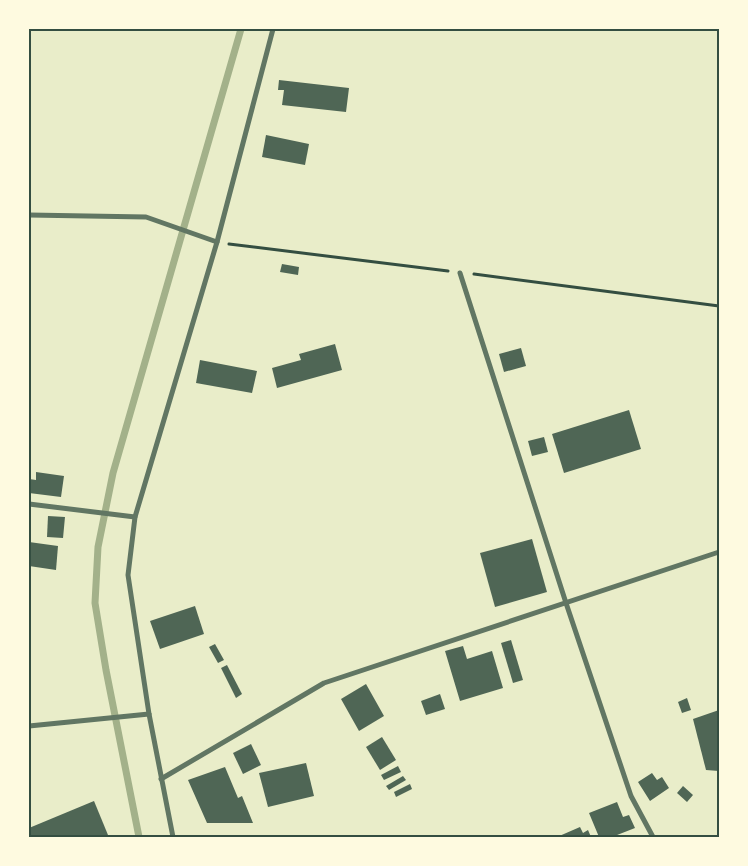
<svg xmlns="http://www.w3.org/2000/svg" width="748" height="866" font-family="'PT Sans Narrow',sans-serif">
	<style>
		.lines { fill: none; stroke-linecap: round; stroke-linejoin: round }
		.stream { stroke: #a3b18a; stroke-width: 7 }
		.building { fill: #4f6655 }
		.path { stroke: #344e41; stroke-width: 3 }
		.minor { stroke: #617663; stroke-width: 5 }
		.neatline { fill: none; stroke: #344e41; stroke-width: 2 }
	</style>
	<rect width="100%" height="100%" fill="#e9edc9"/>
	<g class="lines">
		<path class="stream" d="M139,837L106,670L95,603L98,547L113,473L241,29"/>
	</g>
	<g class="building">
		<path d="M279,80L349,88L346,112L282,105L284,90H278Z"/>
		<path d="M266,135L309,144L305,165L262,157Z"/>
		<path d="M282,264L299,267L298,275L280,272Z"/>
		<path d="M335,344L342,370L277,388L272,368L301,360L299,354Z"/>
		<path d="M521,348L526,366L504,372L499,354Z"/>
		<path d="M200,360L257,371L252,393L196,383Z"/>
		<path d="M629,410L641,449L564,473L552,434Z"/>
		<path d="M544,437L548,452L532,456L528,441Z"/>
		<path d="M36,472L64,476L61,497L29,493V479L36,480Z"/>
		<path d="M48,516L65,517L63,538L47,537Z"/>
		<path d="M532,539L547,592L495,607L480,553Z"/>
		<path d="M29,542L58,546L56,570L29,566Z"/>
		<path d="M195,606L204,634L160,649L150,621Z"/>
		<path d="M511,640L523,680L513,683L501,643Z"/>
		<path d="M215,644L224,660L218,663L209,647Z"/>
		<path d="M463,646L467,659L492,651L503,688L460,701L445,651Z"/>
		<path d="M227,665L242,694L236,698L221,668Z"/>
		<path d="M366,684L384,716L359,731L341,699Z"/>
		<path d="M440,694L445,709L426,715L421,701Z"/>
		<path d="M687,698L691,710L682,713L678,702Z"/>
		<path d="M719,710V771L706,770L693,719Z"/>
		<path d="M382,737L396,760L380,770L366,747Z"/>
		<path d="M251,744L261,765L243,774L233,753Z"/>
		<path d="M306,763L314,796L268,807L259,773Z"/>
		<path d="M398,766L401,772L384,780L381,775Z"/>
		<path d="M225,767L238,798L242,796L253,823H207L188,780Z"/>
		<path d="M652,773L657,780L662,777L669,788L650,801L638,782Z"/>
		<path d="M403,776L406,780L389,790L386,786Z"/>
		<path d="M410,784L412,789L396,797L394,792Z"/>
		<path d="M683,786L693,795L687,802L677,793Z"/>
		<path d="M94,801L108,835L103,837H29V828Z"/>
		<path d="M617,802L623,817L629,815L635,828L612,837H599L589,813Z"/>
		<path d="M580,827L583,833L588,830L591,837H557Z"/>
	</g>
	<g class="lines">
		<g class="path">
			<path d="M229,244L448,271"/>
			<path d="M474,274L719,306"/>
		</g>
		<g class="minor">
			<path d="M29,215L146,217L217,242"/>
			<path d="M460,273L566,603L631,796L653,837"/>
			<path d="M29,504L135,517"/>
			<path d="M29,726L149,714"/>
			<path d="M161,779L324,683L719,552"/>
			<path d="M173,837L149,714L128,575L135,517L217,242L273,29"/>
		</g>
	</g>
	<rect width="748" height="866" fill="none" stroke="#fefae0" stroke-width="60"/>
	<rect x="30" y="30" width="688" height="806" class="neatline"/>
</svg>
